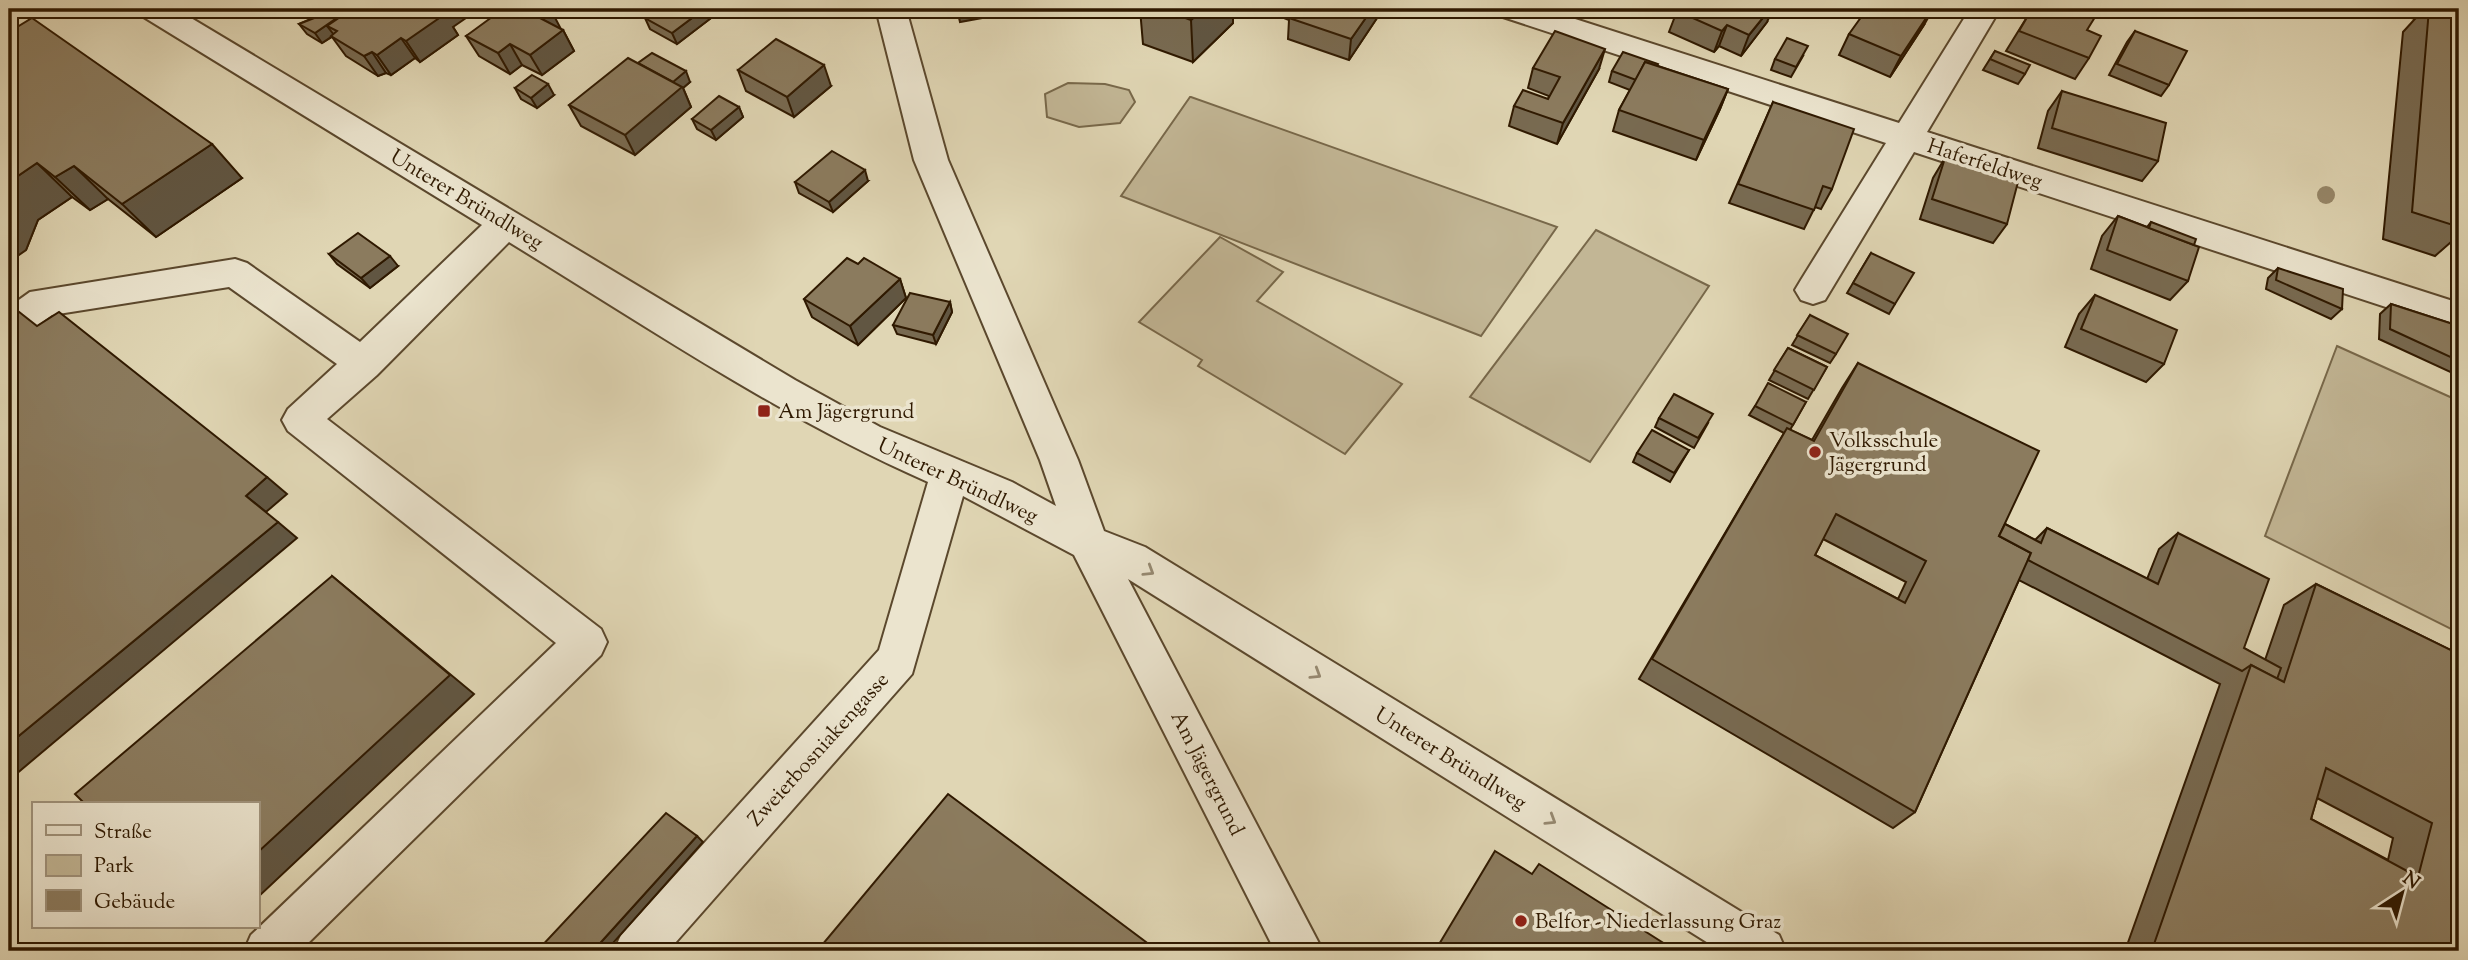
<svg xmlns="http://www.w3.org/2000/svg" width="2468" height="960" font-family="'Sorts Mill Goudy',serif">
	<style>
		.green { fill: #c2b695; stroke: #78684a; stroke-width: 2 }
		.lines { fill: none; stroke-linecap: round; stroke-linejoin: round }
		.minor-casing { stroke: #5b482d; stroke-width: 4 }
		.minor { fill: #ebe4ce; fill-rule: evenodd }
		.tree { fill: #97886a }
		.wall { fill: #786a51; stroke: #2f1900; stroke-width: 2; fill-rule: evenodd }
		.shaded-wall { fill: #615642; stroke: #2f1900; stroke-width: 2 }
		.building { fill: #8b7b5e; stroke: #2f1900; stroke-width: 2; fill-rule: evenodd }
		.oneway { stroke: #968971 }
		.poi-dot { fill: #8f2418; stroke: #ebe4ce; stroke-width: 2.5 }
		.labels { text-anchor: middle; stroke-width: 7; stroke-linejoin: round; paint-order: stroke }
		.street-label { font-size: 21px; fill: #2f1900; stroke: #ebe4ce }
		.poi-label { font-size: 21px; fill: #2f1900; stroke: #ebe4ce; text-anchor: start }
	</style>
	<rect width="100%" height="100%" fill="#e0d6b4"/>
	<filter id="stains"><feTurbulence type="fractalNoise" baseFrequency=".00286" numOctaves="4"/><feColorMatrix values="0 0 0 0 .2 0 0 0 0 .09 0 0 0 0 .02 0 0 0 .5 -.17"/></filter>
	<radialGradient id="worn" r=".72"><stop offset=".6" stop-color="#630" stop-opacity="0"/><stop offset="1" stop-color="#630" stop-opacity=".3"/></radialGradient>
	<g class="green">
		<path d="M1068,83L1105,84L1129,90L1135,102L1120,123L1079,127L1047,117L1045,94Z"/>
		<path d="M1190,97H1191L1557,227L1481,336L1121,196Z"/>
		<path d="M1596,230L1709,286L1590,462L1470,397Z"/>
		<path d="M1220,237L1283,272L1257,301L1402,384L1345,454L1198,366L1202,360L1139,322Z"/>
		<path d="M2337,346L2459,401V633L2265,536Z"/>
	</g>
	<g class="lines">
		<g class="minor-casing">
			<g id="minor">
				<path d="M138,9H176L795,380L880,427L1012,482L1056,506L1040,460L914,160L876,9H906L948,160L1078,460L1104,531L1145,547L1779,935L1786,951H1721L1128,579L1323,951H1275L1074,555L963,496L912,674L668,951H614L621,935L879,650L928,482C780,417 646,326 509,242L377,375L327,419L601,629L607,642L601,655L300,951H244L251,935L556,643L288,431L282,420L288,409L337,364L229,287L52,315L22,336L9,340V307L30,292L235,259L247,263L360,342L482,225L142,16Z"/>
				<path d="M1496,9H1544L1899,123L1970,9H2000L1927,132L2459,303V331L1914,152L1825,300L1813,304L1801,300L1795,290L1801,280L1886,143L1500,16Z"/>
				<path d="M2404,9L2459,10V30L2408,16Z"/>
			</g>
		</g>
		<use href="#minor" class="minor"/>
	</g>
	<circle class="tree" cx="2326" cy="195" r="9"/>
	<g class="wall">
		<path d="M307,9H335L332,11L342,16L453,27L458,35L420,62L415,58L391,75L386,73L378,76L346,56L332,37L322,43L307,34L299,24L318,16Z"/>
		<path d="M657,9H712L715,15L677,44L650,29L645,18Z"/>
		<path d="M1140,9H1233V23L1193,62L1143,44Z"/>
		<path d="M1279,9H1383L1349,60L1288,39L1289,20L1279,16Z"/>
		<path d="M1601,9H1616L1612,14Z"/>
		<path d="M2032,9L2087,30L2089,58L2075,79L2006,51Z"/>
		<path d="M2208,9H2229L2225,14Z"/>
		<path d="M2265,9H2291L2284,17L2265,10Z"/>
		<path d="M2424,9H2451L2459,11V235L2435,256L2383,239L2403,32Z"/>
		<path d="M1677,11L1767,22L1741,56L1719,46L1714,52L1669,32Z"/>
		<path d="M516,12L563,30L574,51L542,75L522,65L510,74L479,56L466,36Z"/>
		<path d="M1924,25L1890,77L1839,55L1849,34Z"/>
		<path d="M2135,31L2169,85L2161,96L2109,75L2127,42Z"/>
		<path d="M9,32L242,178L156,237L108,199L90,210L72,197L38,220L26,250Z"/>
		<path d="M1995,51L2025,74L2018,84L1983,70Z"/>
		<path d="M1803,56L1791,77L1771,70L1775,59Z"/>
		<path d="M638,63L690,82L683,88L691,107L635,155L581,126L569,105Z"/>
		<path d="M1658,66L1728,89L1720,109L1696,160L1613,131L1619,110L1630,90L1609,82L1612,71Z"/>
		<path d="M1533,68L1599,69L1557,144L1509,126L1514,106L1548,99L1549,96L1528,88Z"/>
		<path d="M738,70L831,86L794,117L746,91Z"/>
		<path d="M515,88L554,95L537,108L521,99Z"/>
		<path d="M2062,91L2158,161L2142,181L2038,148L2048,111Z"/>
		<path d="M1773,102L1832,189L1821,209L1815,207L1804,229L1729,203Z"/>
		<path d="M739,107L743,117L716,140L697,129L692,119Z"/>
		<path d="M1945,158L2007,224L1993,243L1920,219L1933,178Z"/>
		<path d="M868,181L833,212L799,193L795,182Z"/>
		<path d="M2118,216L2147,227L2151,222L2194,245L2188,281L2170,300L2091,269L2102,236Z"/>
		<path d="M1871,253L1895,304L1889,314L1847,293Z"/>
		<path d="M329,254L398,266L370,288L337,264Z"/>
		<path d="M858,264L900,279L906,298L858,345L812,317L804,299Z"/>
		<path d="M2278,268L2342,309L2331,319L2266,289L2268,278Z"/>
		<path d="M2095,295L2164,364L2146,382L2065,347L2079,314Z"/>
		<path d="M950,302L952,312L936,344L897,334L893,325Z"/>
		<path d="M2391,304L2459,326V376L2379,339L2380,314Z"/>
		<path d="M1810,315L1836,354L1830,363L1792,345Z"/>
		<path d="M1788,348L1827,367L1808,399L1769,380Z"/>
		<path d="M1858,363L2005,524L2035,540L2047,528L2147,579L2159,549L2178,533L2244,648L2265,660L2284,605L2316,584L2459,654V951H2125L2220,684L2019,580L1915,812L1893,828L1639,679L1784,433L1749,415L1755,406L1806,402L1790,430L1812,440L1842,388ZM1823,539L1906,582L1898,599L1815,555ZM2317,798L2393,838L2388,860L2311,819Z"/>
		<path d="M1659,418L1708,423L1694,448L1655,427Z"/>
		<path d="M1689,450L1670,482L1633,462L1637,453Z"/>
	</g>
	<g class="shaded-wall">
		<path d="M315,9H335L321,18Z"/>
		<path d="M437,9H479L453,27L458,35L420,62L406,41Z"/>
		<path d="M704,9H712L715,15L677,44L672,33Z"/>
		<path d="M957,9H1031L960,22Z"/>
		<path d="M1203,9H1233V23L1193,62L1191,20Z"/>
		<path d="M1372,9H1383L1349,60L1351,39Z"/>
		<path d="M1770,9H1773L1767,22L1741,56L1749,35Z"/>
		<path d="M1933,9L1924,25L1890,77L1901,56Z"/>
		<path d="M551,10L562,31L540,18Z"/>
		<path d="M341,15L348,25L327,26L334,35L322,43L315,33Z"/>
		<path d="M1727,25L1719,46L1714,52L1722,31Z"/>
		<path d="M563,30L574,51L542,75L530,55Z"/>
		<path d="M401,38L415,58L391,75L377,55Z"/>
		<path d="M510,44L522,65L510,74L498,53Z"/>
		<path d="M1605,49L1599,69L1557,144L1563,123Z"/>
		<path d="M372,52L386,73L378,76L364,56Z"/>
		<path d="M824,65L831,86L794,117L787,97Z"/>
		<path d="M686,71L690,82L683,88L691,107L635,155L625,135L667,86Z"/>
		<path d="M548,84L554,95L537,108L531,98Z"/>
		<path d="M1728,89L1720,109L1696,160L1704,140Z"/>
		<path d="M739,107L743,117L716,140L711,130Z"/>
		<path d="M212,144L242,178L156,237L122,204Z"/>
		<path d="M37,163L72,197L38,220L26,250L9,262V182Z"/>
		<path d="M74,166L108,199L90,210L55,177Z"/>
		<path d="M865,170L868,181L833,212L829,202Z"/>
		<path d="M390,256L398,266L370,288L361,278Z"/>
		<path d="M900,279L906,298L858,345L850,326Z"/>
		<path d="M950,302L952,312L936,344L933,335Z"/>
		<path d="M267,477L287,494L266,512L246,496Z"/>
		<path d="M278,522L297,538L9,780V744Z"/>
		<path d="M332,576L474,694L257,898V853Z"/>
		<path d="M697,836L703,842L606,951H593Z"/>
	</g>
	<g class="building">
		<path d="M352,9L364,16L374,9H437L445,14L406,41L401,38L377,55L372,52L364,56L331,36L337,31L327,26Z"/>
		<path d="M503,9H509L516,12L521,9H549L551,10L540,18L563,30L530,55L510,44L498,53L466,36Z"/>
		<path d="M657,9H704L672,33L645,18Z"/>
		<path d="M1161,9H1203L1191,20Z"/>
		<path d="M1296,9H1372L1351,39L1289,18Z"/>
		<path d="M1678,9H1770L1749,35L1727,25L1722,31L1677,11Z"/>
		<path d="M1867,9H1932L1901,56L1849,34Z"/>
		<path d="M2032,9H2100L2087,30L2101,36L2089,58L2019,31Z"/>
		<path d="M2429,9H2451L2459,11V227L2412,212Z"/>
		<path d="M332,11L341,15L315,33L299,24Z"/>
		<path d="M32,18L212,144L122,204L74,166L55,177L37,163L9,182V32Z"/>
		<path d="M1555,31L1605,49L1563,123L1514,106L1523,90L1548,99L1560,77L1533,68Z"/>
		<path d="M2135,31L2187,51L2169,85L2117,64Z"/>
		<path d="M1787,38L1808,46L1796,67L1775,59Z"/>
		<path d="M776,39L824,65L787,97L738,70Z"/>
		<path d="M1995,51L2030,65L2025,74L1990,59Z"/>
		<path d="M1623,52L1658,64L1657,66L1645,62L1636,80L1612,71Z"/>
		<path d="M652,53L686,71L673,82L638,63Z"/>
		<path d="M628,58L682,87L625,135L569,105Z"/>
		<path d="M1645,62L1728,89L1704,140L1619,110Z"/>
		<path d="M532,75L548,84L531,98L515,88Z"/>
		<path d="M2062,91L2166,123L2158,161L2052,128Z"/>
		<path d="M719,96L739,107L711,130L692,119Z"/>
		<path d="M1773,102L1854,129L1832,189L1823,186L1814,210L1738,184Z"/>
		<path d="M832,151L865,170L829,202L795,182Z"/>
		<path d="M1945,158L2018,182L2007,224L1932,199Z"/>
		<path d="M2118,216L2199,247L2188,281L2107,250Z"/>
		<path d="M2151,222L2196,239L2194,245L2149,228Z"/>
		<path d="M358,233L390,256L361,278L329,254Z"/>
		<path d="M1871,253L1914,273L1895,304L1853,283Z"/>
		<path d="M847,258L858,264L864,258L900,279L850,326L804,299Z"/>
		<path d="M2278,268L2343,289L2342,309L2276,280Z"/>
		<path d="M910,293L950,302L933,335L893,325Z"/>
		<path d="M2095,295L2177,330L2164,364L2081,329Z"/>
		<path d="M9,304L37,326L59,312L267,477L246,496L278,522L9,744Z"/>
		<path d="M2391,304L2459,326V361L2390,329Z"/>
		<path d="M1810,315L1848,334L1836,354L1797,335Z"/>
		<path d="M1788,348L1827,367L1814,390L1774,370Z"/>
		<path d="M1858,363L2039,451L1999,536L2031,553L1915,812L1652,659L1787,428L1814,441ZM1836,514L1926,561L1905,603L1815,555Z"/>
		<path d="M1768,383L1806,402L1793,425L1755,406Z"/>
		<path d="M1674,394L1713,414L1698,438L1659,418Z"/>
		<path d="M1652,430L1689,450L1674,473L1637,453Z"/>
		<path d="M2005,524L2041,543L2047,528L2158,584L2178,533L2269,579L2244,648L2281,668L2277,679L2251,665L2242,671L2028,560L2031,553L1999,536Z"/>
		<path d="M332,576L450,675L257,853V804H85L75,794Z"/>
		<path d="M2316,584L2459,654V951H2160L2153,947L2251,665L2284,682ZM2326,768L2432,823L2418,877L2311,819Z"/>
		<path d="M948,794L1158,951H817Z"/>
		<path d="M666,813L697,836L593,951H537Z"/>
		<path d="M1495,851L1532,874L1539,864L1676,951H1435Z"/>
	</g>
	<defs><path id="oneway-chevron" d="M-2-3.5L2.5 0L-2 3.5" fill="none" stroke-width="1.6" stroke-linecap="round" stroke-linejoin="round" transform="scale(1.75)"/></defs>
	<g class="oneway">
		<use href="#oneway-chevron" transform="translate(1149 571) rotate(32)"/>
		<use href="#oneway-chevron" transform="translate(1316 674) rotate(32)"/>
		<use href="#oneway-chevron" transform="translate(1551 820) rotate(32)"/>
	</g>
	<g class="poi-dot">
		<rect x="757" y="404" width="14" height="14" rx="3.5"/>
		<circle cx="1815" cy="452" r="7"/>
		<circle cx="1521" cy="921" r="7"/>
	</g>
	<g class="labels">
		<g class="street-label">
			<text transform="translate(1985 163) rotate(18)" y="7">Haferfeldweg</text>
			<text transform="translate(467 199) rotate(31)" y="7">Unterer Bründlweg</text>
			<text transform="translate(958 480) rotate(25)" y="7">Unterer Bründlweg</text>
			<text transform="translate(818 749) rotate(-48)" y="7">Zweierbosniakengasse</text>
			<text transform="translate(1451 758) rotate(32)" y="7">Unterer Bründlweg</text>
			<text transform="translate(1208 773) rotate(63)" y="7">Am Jägergrund</text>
		</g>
		<g class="poi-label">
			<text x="778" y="418">Am Jägergrund</text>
			<text x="1829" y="447">Volksschule<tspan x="1829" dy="24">Jägergrund</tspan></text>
			<text x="1535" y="928">Belfor - Niederlassung Graz</text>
		</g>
	</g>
	<rect width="2468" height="960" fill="none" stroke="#e0d6b4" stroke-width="35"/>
	<rect x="10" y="10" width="2447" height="939" fill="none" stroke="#2f1900" stroke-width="3.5"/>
	<rect x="18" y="18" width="2433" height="925" fill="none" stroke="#2f1900" stroke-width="2"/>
	<rect x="32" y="802" width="228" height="126" fill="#ebe4ce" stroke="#a0937c" stroke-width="2"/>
	<rect x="46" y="825" width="35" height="10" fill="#ebe4ce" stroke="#a0937c" stroke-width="2"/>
	<text x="94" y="838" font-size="21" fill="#2f1900">Straße</text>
	<rect x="46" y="855" width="35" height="21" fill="#c2b695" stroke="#a0937c" stroke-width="2"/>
	<text x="94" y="872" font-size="21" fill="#2f1900">Park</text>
	<rect x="46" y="890" width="35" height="21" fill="#8b7b5e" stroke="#a0937c" stroke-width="2"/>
	<text x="94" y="908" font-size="21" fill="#2f1900">Gebäude</text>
	<g transform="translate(2402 893) rotate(36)" stroke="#ebe4ce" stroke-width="5" paint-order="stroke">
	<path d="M0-5L12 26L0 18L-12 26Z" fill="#2f1900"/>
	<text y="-10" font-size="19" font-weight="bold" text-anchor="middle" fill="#2f1900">N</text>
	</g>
	<rect width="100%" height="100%" filter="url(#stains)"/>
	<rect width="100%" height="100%" fill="url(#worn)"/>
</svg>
